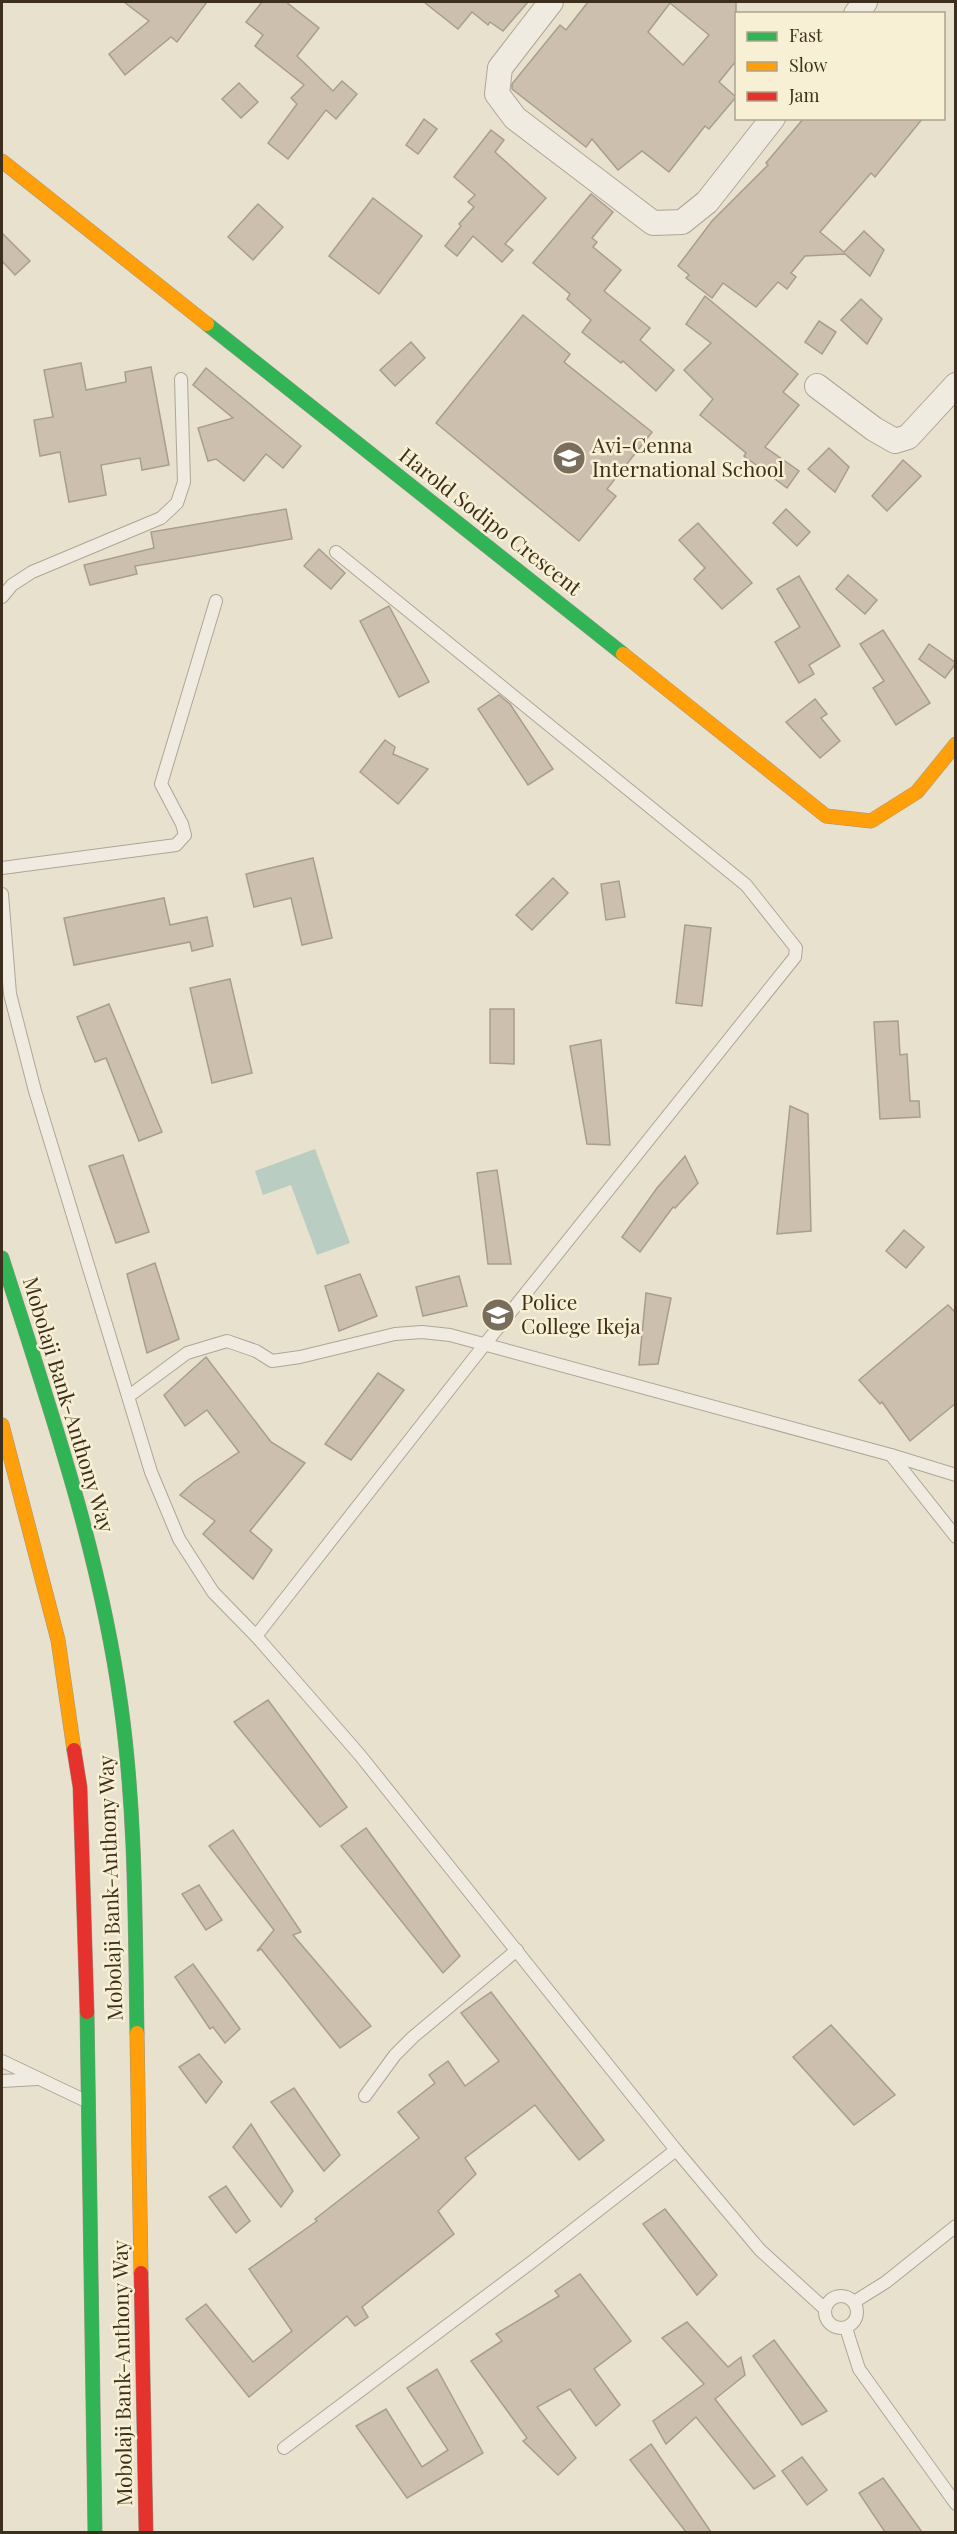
<svg xmlns="http://www.w3.org/2000/svg" width="957" height="2534" font-family="'Playfair Display',serif">
	<style>
		.water { fill: #bacdc2 }
		.building { fill: #ccbfae; stroke: #a99d8d; stroke-width: 1.5; fill-rule: evenodd }
		.lines { fill: none; stroke-linecap: round; stroke-linejoin: round }
		.lane-casing { stroke: #ada697; stroke-width: 14 }
		.street-casing { stroke: #ada697; stroke-width: 26 }
		.fast-casing { stroke: #9d9586; stroke-width: 15 }
		.slow-casing { stroke: #9d9586; stroke-width: 15 }
		.jam-casing { stroke: #9d9586; stroke-width: 15 }
		.lane { stroke: #efebe1; stroke-width: 12 }
		.street { stroke: #efebe1; stroke-width: 24 }
		.fast { stroke: #30b455; stroke-width: 14 }
		.slow { stroke: #ff9f0a; stroke-width: 14 }
		.jam { stroke: #e5322d; stroke-width: 14 }
		.labels { text-anchor: middle; stroke-width: 5; stroke-linejoin: round; paint-order: stroke }
		.poi-label { font-size: 21px; fill: #3d2f1d; stroke: #f8f0d4; text-anchor: start }
		.street-label { font-size: 21px; fill: #3d2f1d; stroke: #f8f0d4 }
	</style>
	<rect width="100%" height="100%" fill="#e8e1ce"/>
	<path class="water" d="M315,1149L350,1243L317,1255L291,1185L263,1195L255,1171Z"/>
	<g class="building">
		<path d="M124,2H207L177,42L171,37L125,75L109,54L149,21Z"/>
		<path d="M262,2H286L319,28L297,56L333,91L342,81L357,94L336,119L326,110L288,159L268,143L297,104L291,98L304,85L255,46L263,35L246,22Z"/>
		<path d="M424,2H528L503,31L490,22L488,25L472,12L458,29Z"/>
		<path d="M588,2H736V61L719,82L736,97L709,129L705,126L669,172L642,151L618,170L592,139L586,147L512,89V84L560,25L566,30ZM670,3L709,35L683,65L648,32Z"/>
		<path d="M239,83L258,102L241,118L222,99Z"/>
		<path d="M804,118H923L875,177L871,173L820,232L844,252L864,231L884,250L870,276L845,254L805,256L791,273L796,277L787,289L778,282L756,307L723,283L712,298L686,278L689,275L678,266L712,221L768,165L766,163Z"/>
		<path d="M424,119L437,129L418,154L406,145Z"/>
		<path d="M491,130L504,140L495,152L546,198L505,244L513,250L502,262L473,236L457,256L445,246L461,226L459,224L474,207L468,202L475,195L454,177Z"/>
		<path d="M591,194L613,212L592,238L597,242L593,247L621,270L604,291L650,328L640,340L674,370L656,391L623,361L621,363L582,332L591,320L567,299L570,294L533,263Z"/>
		<path d="M373,198L422,236L379,294L329,256Z"/>
		<path d="M258,204L283,227L253,260L228,237Z"/>
		<path d="M2,233L30,261L15,275L2,261Z"/>
		<path d="M705,296L798,374L783,392L799,405L765,447L799,471L787,488L744,456L746,453L700,415L713,399L684,370L711,343L686,324Z"/>
		<path d="M861,299L882,319L867,344L841,320Z"/>
		<path d="M523,315L570,354L564,362L652,432L607,489L616,496L579,541L436,423Z"/>
		<path d="M819,321L836,332L822,354L805,342Z"/>
		<path d="M411,342L425,358L395,386L380,370Z"/>
		<path d="M81,363L86,390L126,382L125,372L151,367L169,465L142,470L140,458L101,465L106,495L69,502L60,452L40,456L34,420L53,417L44,370Z"/>
		<path d="M206,368L301,446L283,468L266,454L244,481L216,459L208,461L198,428L233,418L193,385Z"/>
		<path d="M829,448L849,467L835,492L808,469Z"/>
		<path d="M903,460L921,476L887,511L872,496Z"/>
		<path d="M286,509L292,539L135,566L137,574L90,585L84,565L154,548L151,532Z"/>
		<path d="M786,509L810,532L797,546L773,523Z"/>
		<path d="M698,523L752,583L722,609L694,579L705,568L679,540Z"/>
		<path d="M319,549L345,573L331,589L304,566Z"/>
		<path d="M848,575L877,600L865,614L836,589Z"/>
		<path d="M799,576L840,646L809,665L814,674L799,683L775,642L800,627L777,589Z"/>
		<path d="M389,606L429,682L399,697L360,621Z"/>
		<path d="M883,630L930,703L896,725L873,688L884,681L860,644Z"/>
		<path d="M929,644L956,663L945,678L919,659Z"/>
		<path d="M499,695L510,704L553,769L528,785L478,709Z"/>
		<path d="M815,699L827,714L821,718L840,741L820,758L786,722Z"/>
		<path d="M385,740L395,747L393,754L428,769L398,804L360,772Z"/>
		<path d="M313,858L332,938L302,945L291,898L254,907L246,874Z"/>
		<path d="M553,878L568,893L532,930L516,915Z"/>
		<path d="M619,881L625,917L606,920L601,884Z"/>
		<path d="M164,898L170,925L207,917L213,946L192,951L190,942L74,965L64,918Z"/>
		<path d="M685,925L711,928L702,1006L676,1003Z"/>
		<path d="M230,979L252,1073L212,1083L190,988Z"/>
		<path d="M109,1004L162,1132L139,1141L106,1058L95,1062L77,1017Z"/>
		<path d="M490,1009H514V1064L490,1063Z"/>
		<path d="M898,1021L900,1055L907,1054L910,1101H919L920,1117L880,1119L874,1022Z"/>
		<path d="M601,1040L610,1145L587,1144L570,1046Z"/>
		<path d="M790,1106L808,1114L811,1231L777,1234Z"/>
		<path d="M123,1155L149,1232L116,1243L89,1166Z"/>
		<path d="M685,1156L698,1183L675,1208L673,1207L640,1252L622,1237L657,1188Z"/>
		<path d="M497,1170L511,1264H488L477,1173Z"/>
		<path d="M904,1230L924,1247L906,1268L886,1251Z"/>
		<path d="M155,1263L179,1339L147,1353L127,1274Z"/>
		<path d="M360,1274L377,1316L339,1331L325,1286Z"/>
		<path d="M459,1276L467,1306L423,1316L416,1287Z"/>
		<path d="M646,1293L671,1298L658,1364L639,1365Z"/>
		<path d="M948,1305L956,1313V1403L910,1441L882,1402L880,1404L859,1380Z"/>
		<path d="M206,1357L271,1442L305,1463L250,1531L272,1550L253,1579L203,1534L215,1521L180,1495L194,1482L239,1452L207,1410L185,1426L164,1395Z"/>
		<path d="M378,1373L404,1390L351,1460L325,1444Z"/>
		<path d="M268,1700L347,1807L320,1827L234,1722Z"/>
		<path d="M366,1828L460,1956L443,1973L341,1846Z"/>
		<path d="M233,1830L301,1932L293,1935L371,2026L340,2048L261,1949L257,1951L274,1930L209,1846Z"/>
		<path d="M199,1885L222,1920L206,1930L182,1894Z"/>
		<path d="M193,1964L240,2029L225,2043L213,2027L210,2029L175,1977Z"/>
		<path d="M491,1992L604,2140L579,2160L535,2105L465,2158L476,2174L438,2211L454,2234L362,2307L368,2317L355,2326L347,2316L249,2397L186,2319L206,2304L253,2362L292,2331L249,2269L317,2221L315,2219L419,2138L398,2112L435,2083L429,2075L448,2061L465,2086L499,2061L461,2013Z"/>
		<path d="M831,2025L895,2095L854,2125L793,2057Z"/>
		<path d="M199,2054L222,2082L206,2103L179,2067Z"/>
		<path d="M294,2088L340,2155L324,2171L271,2102Z"/>
		<path d="M251,2124L293,2191L281,2207L233,2147Z"/>
		<path d="M226,2186L250,2221L236,2233L209,2197Z"/>
		<path d="M665,2209L717,2275L697,2295L643,2224Z"/>
		<path d="M580,2274L631,2341L594,2369L620,2405L596,2426L570,2389L537,2407L576,2458L558,2475L523,2441L527,2438L471,2361L502,2341L496,2334L559,2296L555,2291Z"/>
		<path d="M687,2322L728,2367L741,2357L745,2375L715,2399L775,2476L754,2489L696,2417L666,2444L653,2421L704,2384L662,2338Z"/>
		<path d="M774,2340L827,2411L802,2425L753,2356Z"/>
		<path d="M437,2369L483,2453L407,2498L356,2426L386,2409L422,2467L448,2450L407,2388Z"/>
		<path d="M651,2444L711,2532H686L630,2460Z"/>
		<path d="M802,2457L827,2490L807,2505L782,2471Z"/>
		<path d="M883,2478L922,2532H885L859,2493Z"/>
	</g>
	<g class="lines">
		<g class="lane-casing">
			<g id="lane">
				<path d="M2,597L12,585L32,572L161,518L177,503L184,482L181,379"/>
				<path d="M2,868L176,845L185,835L182,824L161,784L216,601"/>
				<path d="M2,894L10,994L35,1091L151,1472L179,1539L213,1592L256,1636L359,1754L676,2150L760,2250L825,2309"/>
				<path d="M129,1396L187,1353L227,1341L256,1351L272,1361L300,1357L395,1334L422,1332L450,1335L891,1455L956,1537"/>
				<path d="M891,1455L956,1475"/>
				<path d="M256,1636L485,1344L795,957L796,948L746,885L336,552"/>
				<path d="M2,2061L86,2101"/>
				<path d="M2,2081L37,2079"/>
				<path d="M365,2096L395,2055L413,2037L517,1950"/>
				<circle cx="841" cy="2312" r="16"/>
				<path d="M854,2302L886,2282L956,2226"/>
				<path d="M846,2328L859,2369L956,2504"/>
				<path d="M284,2448L533,2261L676,2150"/>
			</g>
		</g>
		<g class="street-casing">
			<g id="street">
				<path d="M551,2L500,68L497,94L515,118L653,223L682,222L707,202L773,118"/>
				<path d="M856,14L865,2"/>
				<path d="M817,386L874,429L895,441L908,437L956,385"/>
			</g>
		</g>
		<g class="fast-casing">
			<g id="fast">
				<path d="M207,324L623,654"/>
				<path d="M2,1258C49,1406 100,1552 121,1706C136,1814 135,1923 137,2033"/>
				<path d="M87,2012L95,2532"/>
			</g>
		</g>
		<g class="slow-casing">
			<g id="slow">
				<path d="M2,161L207,324"/>
				<path d="M623,654L826,816L871,821L917,792L956,744"/>
				<path d="M2,1425L58,1640L74,1750"/>
				<path d="M137,2033L141,2273"/>
			</g>
		</g>
		<g class="jam-casing">
			<g id="jam">
				<path d="M74,1750L80,1787L87,2012"/>
				<path d="M141,2273L146,2532"/>
			</g>
		</g>
		<use href="#lane" class="lane"/>
		<use href="#street" class="street"/>
		<use href="#fast" class="fast"/>
		<use href="#slow" class="slow"/>
		<use href="#jam" class="jam"/>
	</g>
	<defs>
		<g id="school-disc" transform="scale(1.725)"><circle r="9.5" fill="#796d5b" stroke="#f8f0d4"/><path d="M0-5L7-2L0 1L-7-2ZM-4 1L0 2.5L4 1V4Q0 6-4 4Z" fill="#fff"/></g>
	</defs>
	<g fill-rule="evenodd">
		<use href="#school-disc" x="569" y="458"/>
		<use href="#school-disc" x="498" y="1315"/>
	</g>
	<g class="labels">
		<g class="poi-label">
			<text x="592" y="453">Avi-Cenna<tspan x="592" dy="24">International School</tspan></text>
			<text x="521" y="1310">Police<tspan x="521" dy="24">College Ikeja</tspan></text>
		</g>
		<g class="street-label">
			<text transform="translate(490 522) rotate(38)" y="7">Harold Sodipo Crescent</text>
			<text transform="translate(68 1405) rotate(73)" y="7">Mobolaji Bank-Anthony Way</text>
			<text transform="translate(111 1888) rotate(-92)" y="7">Mobolaji Bank-Anthony Way</text>
			<text transform="translate(123 2373) rotate(-91)" y="7">Mobolaji Bank-Anthony Way</text>
		</g>
	</g>
	<rect width="957" height="2534" fill="none" stroke="#3d2f1d" stroke-width="6"/>
	<rect x="735" y="12" width="210" height="108" fill="#f8f0d4" stroke="#ada38b" stroke-width="1.5"/>
	<rect x="747" y="32" width="30" height="9" fill="#30b455" stroke="#ada38b" stroke-width="1.5"/>
	<text x="789" y="42" font-size="18" fill="#3d2f1d">Fast</text>
	<rect x="747" y="62" width="30" height="9" fill="#ff9f0a" stroke="#ada38b" stroke-width="1.5"/>
	<text x="789" y="72" font-size="18" fill="#3d2f1d">Slow</text>
	<rect x="747" y="92" width="30" height="9" fill="#e5322d" stroke="#ada38b" stroke-width="1.5"/>
	<text x="789" y="102" font-size="18" fill="#3d2f1d">Jam</text>
</svg>
